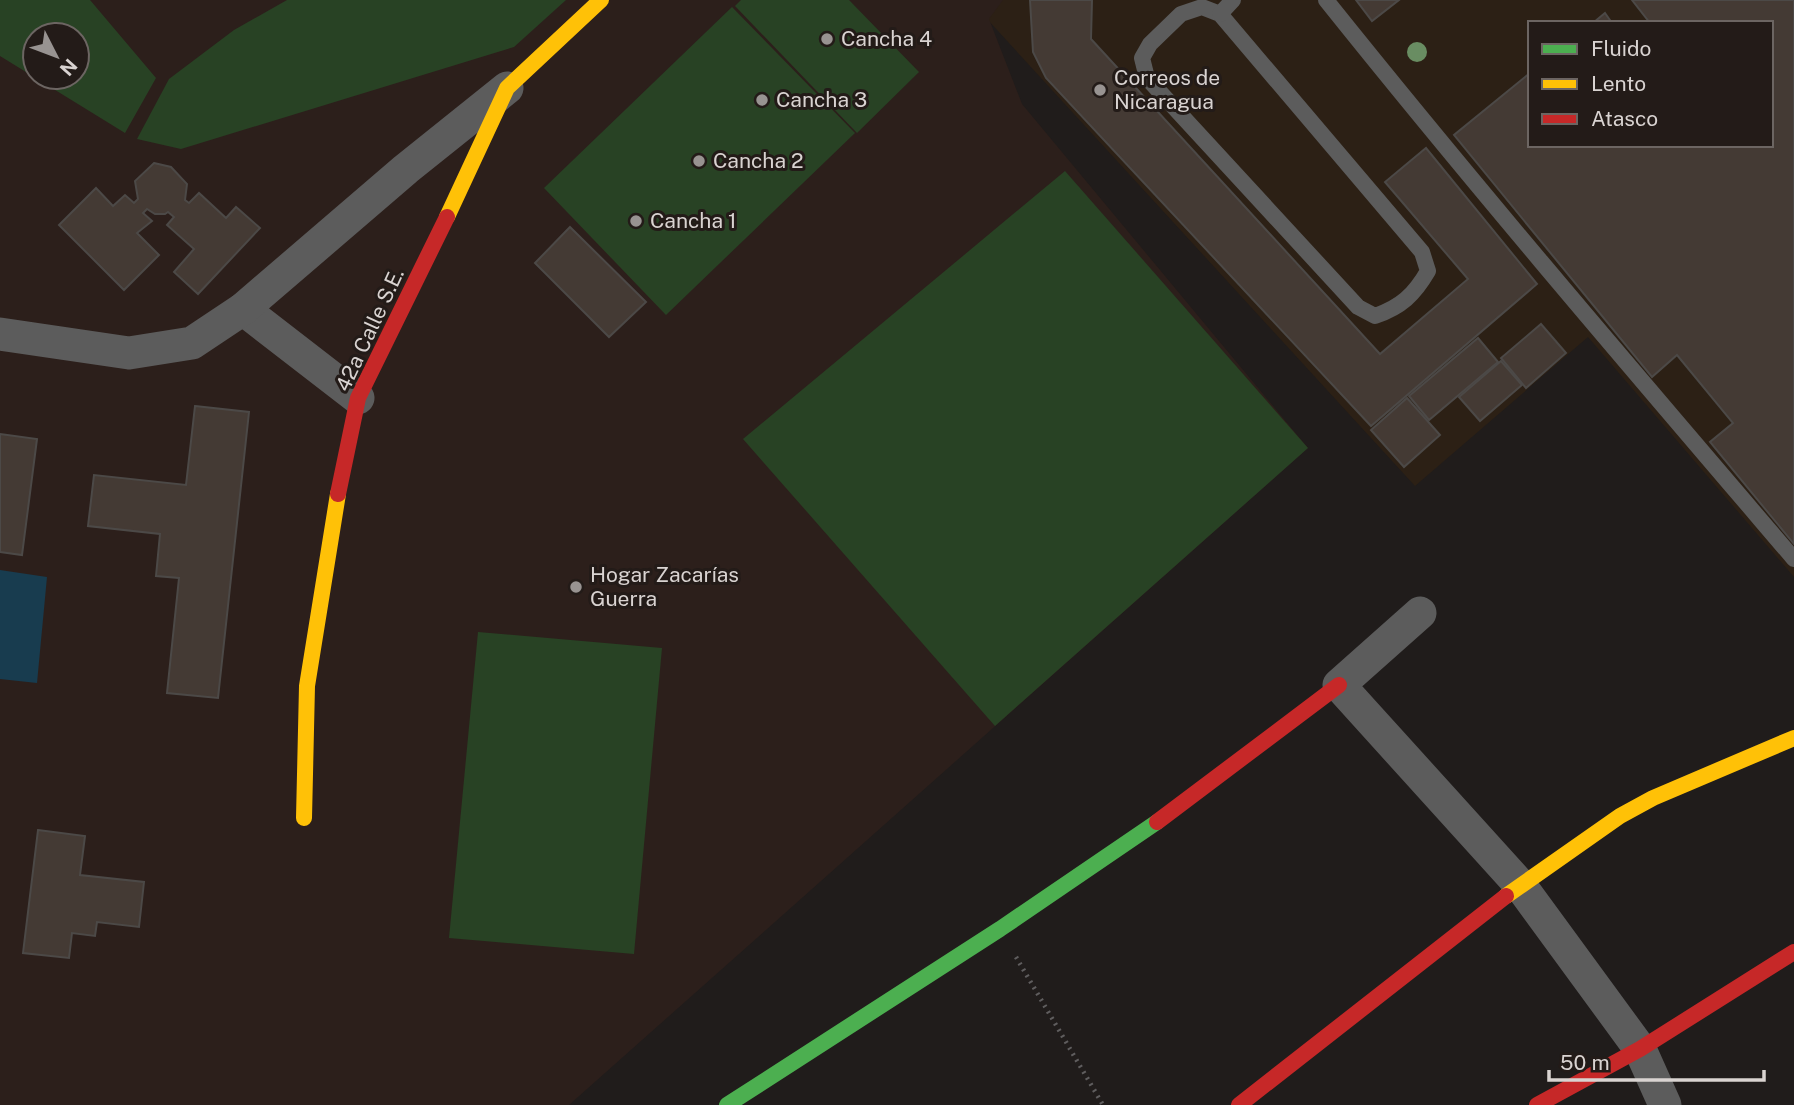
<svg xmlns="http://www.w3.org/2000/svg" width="1794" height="1105" font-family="'Public Sans',sans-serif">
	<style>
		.commercial { fill: #2c2015; fill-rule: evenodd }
		.built { fill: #2c1f1b; fill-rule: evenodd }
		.green { fill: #284224; fill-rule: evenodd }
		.water { fill: #183c4f }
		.building { fill: #443a34; stroke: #4c4947; stroke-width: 2 }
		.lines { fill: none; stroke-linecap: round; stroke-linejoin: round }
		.path { stroke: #5f5d5e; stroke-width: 4.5; stroke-dasharray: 2 5; stroke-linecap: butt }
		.lane { stroke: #5c5c5c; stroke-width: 16 }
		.street { stroke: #5c5c5c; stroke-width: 33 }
		.fast { stroke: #4caf50; stroke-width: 16 }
		.slow { stroke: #ffc107; stroke-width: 16 }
		.jam { stroke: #c62828; stroke-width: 16 }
		.tree { fill: #698d62 }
		.poi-dot { fill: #989391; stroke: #231b18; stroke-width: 2.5 }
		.labels { text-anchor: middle; stroke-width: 6; stroke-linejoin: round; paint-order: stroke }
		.poi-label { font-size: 21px; fill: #d9d3d1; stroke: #231b18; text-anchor: start }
		.street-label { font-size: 21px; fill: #d9d3d1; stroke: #231b18 }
	</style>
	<rect width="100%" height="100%" fill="#201c1b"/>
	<path class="commercial" d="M1002,0H1794V577L1588,337L1415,486L987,19ZM1530,23H1771V145H1530Z"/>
	<path class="built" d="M0,0H1003L989,19L1022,104L1308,448L569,1105H0ZM35,35H77V77H35Z"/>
	<g class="green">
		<path d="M0,0H90L156,78L125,133L0,56ZM35,35H77V77H35Z"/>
		<path d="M287,0H566L514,47L181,149L137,139L169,79L234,30Z"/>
		<path d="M741,0H849L919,72L857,133L735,6Z"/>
		<path d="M732,7L855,133L666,315L544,188Z"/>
		<path d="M1065,171L1308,448L995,726L743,439Z"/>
		<path d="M478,632L662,648L634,954L449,938Z"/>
	</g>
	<path class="water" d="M0,570L47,577L37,683L0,679Z"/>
	<g class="building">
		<path d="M1030,0H1092L1091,39L1380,354L1468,279L1385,182L1426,148L1537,284L1371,426L1046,78L1033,52Z"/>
		<path d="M1356,0H1399L1372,21Z"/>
		<path d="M1632,0H1794V544L1710,442L1733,423L1677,355L1652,377L1454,135L1530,73V145H1771V23H1650Z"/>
		<path d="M1605,13L1612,23H1593Z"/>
		<path d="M154,163L171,167L187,184L185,200L189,203L199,193L226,218L236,207L260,228L198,294L174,272L194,249L167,225L174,217L168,212L165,214H155L147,209L143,213L152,221L137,233L159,255L124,290L59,225L96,188L113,206L125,195L134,203L138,199L135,181Z"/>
		<path d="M570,227L646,302L609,337L535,263Z"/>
		<path d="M1541,324L1566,353L1526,388L1501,358Z"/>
		<path d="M1478,338L1498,362L1429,420L1409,396Z"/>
		<path d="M1501,361L1522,385L1480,421L1459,397Z"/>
		<path d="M1407,398L1440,435L1404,467L1371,430Z"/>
		<path d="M195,406L249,412L218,698L167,693L179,578L156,576L160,534L88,526L94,475L186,485Z"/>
		<path d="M0,434L37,439L22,555L0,552Z"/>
		<path d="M38,830L85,836L80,875L144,882L139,927L97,922L95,936L72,933L69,958L23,953Z"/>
	</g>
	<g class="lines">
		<path class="path" d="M1016,957L1103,1105"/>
		<g class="lane">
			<path d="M1326,0C1478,190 1636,374 1794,559"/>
			<path d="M1202,7L1220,14L1422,252L1428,271C1414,295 1401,307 1375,316L1358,307L1147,78L1142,58L1150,44L1181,14Z"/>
			<path d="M1220,14L1233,0"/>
		</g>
		<g class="street">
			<path d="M243,309L358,398"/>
			<path d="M0,334L129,353L192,343L243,309L406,169L507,88"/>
			<path d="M1420,613L1339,685L1520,885L1640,1049L1665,1105"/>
		</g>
		<path class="fast" d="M727,1105L1000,929L1157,822"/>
		<g class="slow">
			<path d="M447,217L507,88L601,0"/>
			<path d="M304,818L307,686L338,494"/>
			<path d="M1506,896L1620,816L1653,798L1794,738"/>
		</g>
		<g class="jam">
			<path d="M338,494L358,398L447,217"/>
			<path d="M1157,822L1339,685"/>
			<path d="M1239,1105L1506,896"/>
			<path d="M1537,1105L1640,1049L1794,952"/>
		</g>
	</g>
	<circle class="tree" cx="1417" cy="52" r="10"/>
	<g class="poi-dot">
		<circle cx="827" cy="39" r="7"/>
		<circle cx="1100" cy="90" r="7"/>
		<circle cx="762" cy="100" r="7"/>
		<circle cx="699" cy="161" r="7"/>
		<circle cx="636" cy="221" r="7"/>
		<circle cx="576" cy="587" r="7"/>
	</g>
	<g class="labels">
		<g class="poi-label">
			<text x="841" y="46">Cancha 4</text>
			<text x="1114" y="85">Correos de<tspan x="1114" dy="24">Nicaragua</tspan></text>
			<text x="776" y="107">Cancha 3</text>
			<text x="713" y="168">Cancha 2</text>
			<text x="650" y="228">Cancha 1</text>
			<text x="590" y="582">Hogar Zacarías<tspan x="590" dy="24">Guerra</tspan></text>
		</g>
		<g class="street-label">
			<text transform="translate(370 330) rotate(-65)" y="7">42a Calle S.E.</text>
		</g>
	</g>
	<rect x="1528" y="21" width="245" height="126" fill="#231b18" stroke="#6c6562" stroke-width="2"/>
	<rect x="1542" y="44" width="35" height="10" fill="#4caf50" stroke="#6c6562" stroke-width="2"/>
	<text x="1591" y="56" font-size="21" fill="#d9d3d1">Fluido</text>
	<rect x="1542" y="79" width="35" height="10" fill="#ffc107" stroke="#6c6562" stroke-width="2"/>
	<text x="1591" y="91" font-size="21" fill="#d9d3d1">Lento</text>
	<rect x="1542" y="114" width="35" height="10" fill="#c62828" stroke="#6c6562" stroke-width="2"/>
	<text x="1591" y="126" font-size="21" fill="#d9d3d1">Atasco</text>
	<g transform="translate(56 56) rotate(132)"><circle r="33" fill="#231b18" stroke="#6c6562" stroke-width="2"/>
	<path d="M0-5L12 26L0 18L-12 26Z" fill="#989391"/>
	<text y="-10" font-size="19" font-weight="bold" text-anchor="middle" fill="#d9d3d1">N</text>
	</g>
	<path d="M1549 1070v10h215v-10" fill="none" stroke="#d9d3d1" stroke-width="3.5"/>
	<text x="1560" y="1070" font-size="21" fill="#d9d3d1" stroke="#231b18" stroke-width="5" paint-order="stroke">50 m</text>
</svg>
